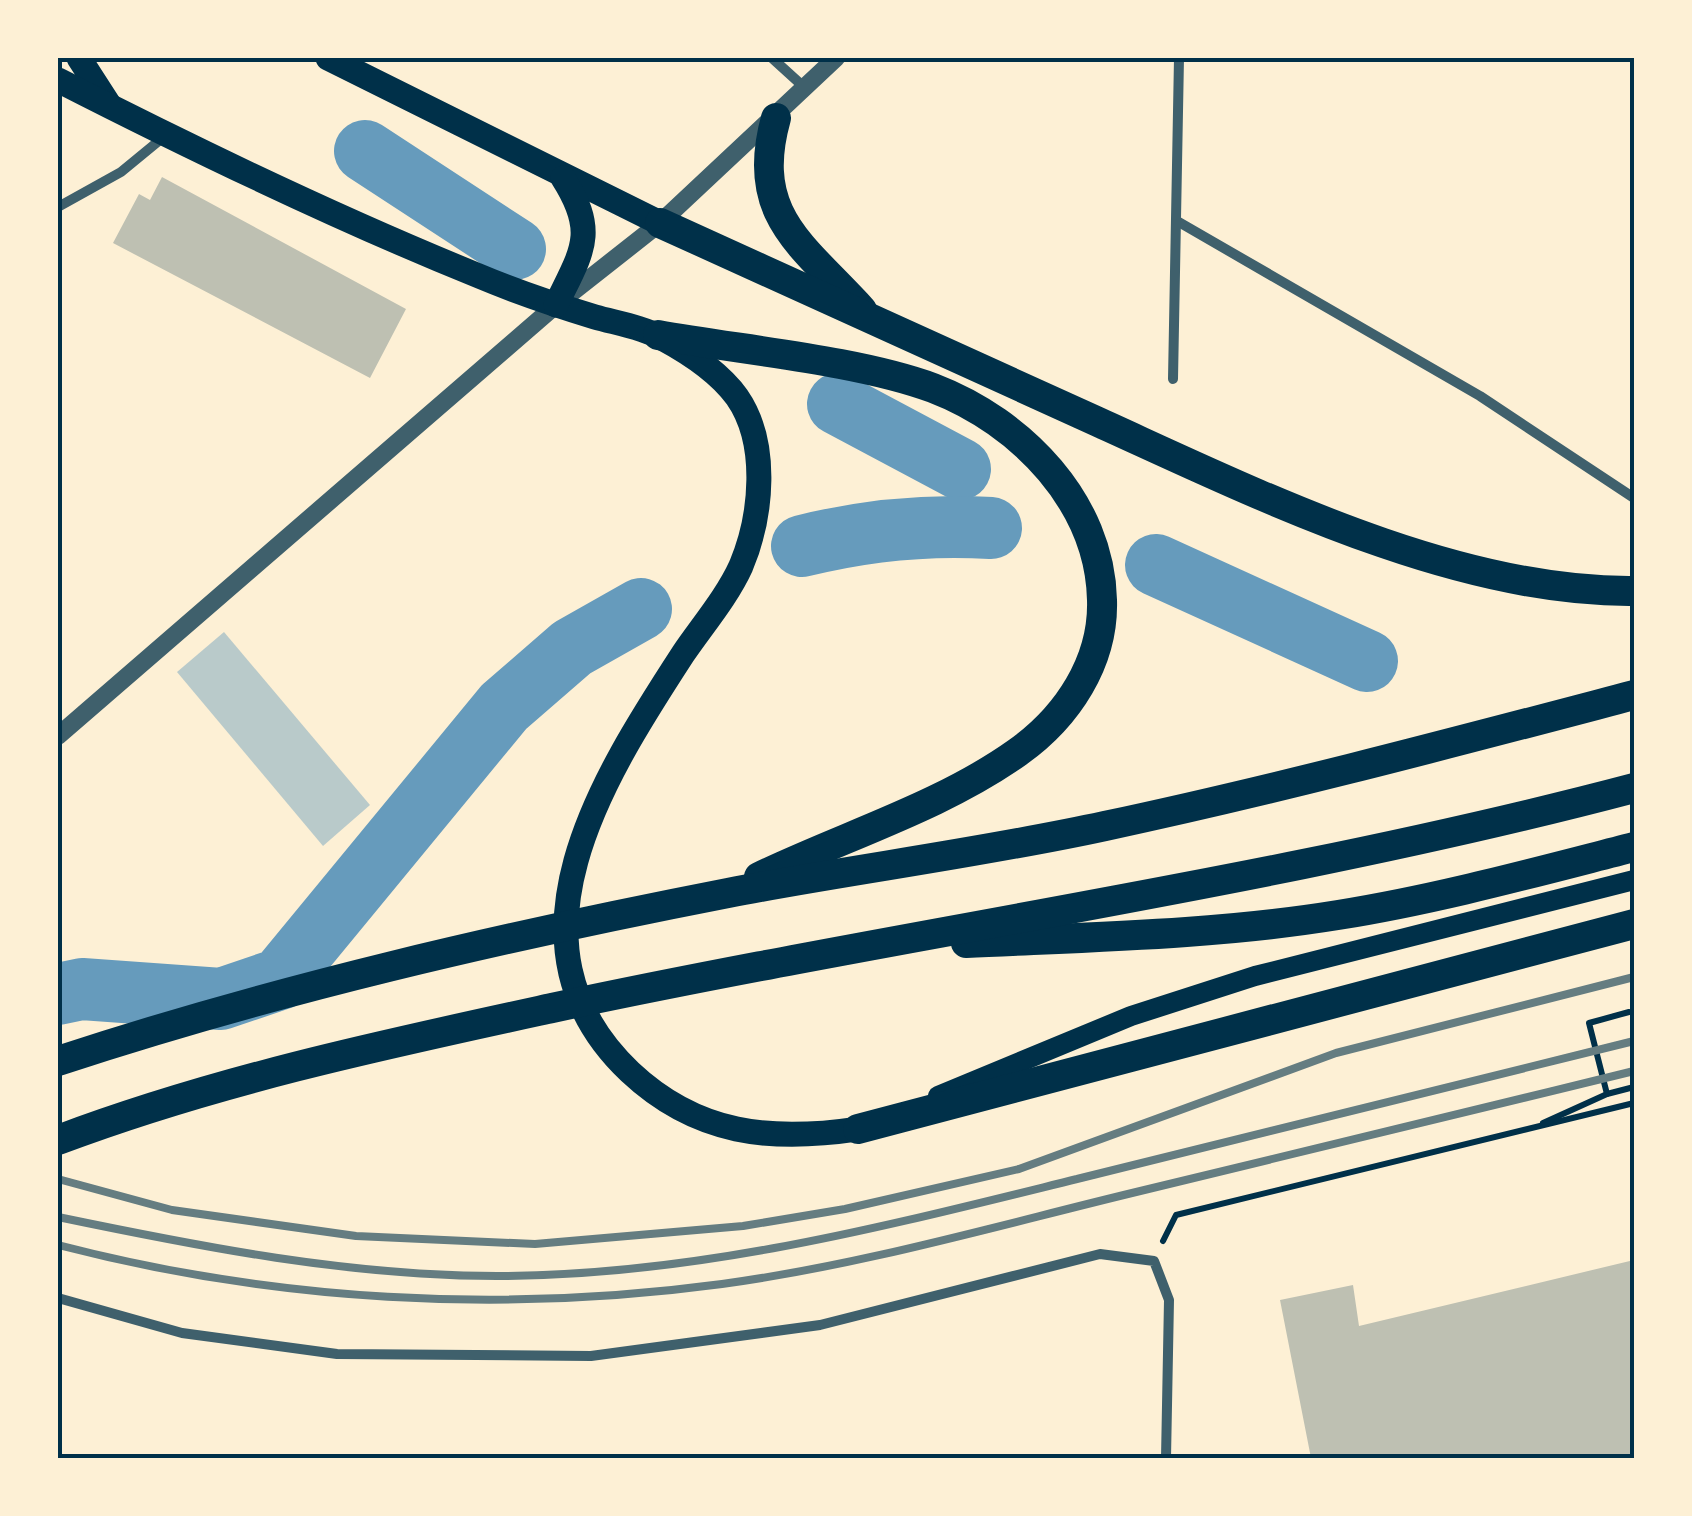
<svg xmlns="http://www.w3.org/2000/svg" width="1692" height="1516" font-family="'Nunito Sans',sans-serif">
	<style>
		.green { fill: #b9caca }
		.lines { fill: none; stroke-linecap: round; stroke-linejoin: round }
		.river { stroke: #669bbc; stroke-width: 62 }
		.building { fill: #bec0b2 }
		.path { stroke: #003049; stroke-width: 6 }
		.minor { stroke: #3f606c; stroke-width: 10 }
		.tertiary { stroke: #3f606c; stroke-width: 18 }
		.secondary { stroke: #003049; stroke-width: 20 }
		.primary { stroke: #003049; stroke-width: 25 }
		.motorway { stroke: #003049; stroke-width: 30 }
		.rail { stroke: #657d81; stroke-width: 8 }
		.neatline { fill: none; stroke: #003049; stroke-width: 4 }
	</style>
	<rect width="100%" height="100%" fill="#fdf0d5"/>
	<path class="green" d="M224,632L370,805L323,846L177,672Z"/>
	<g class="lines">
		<g class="river">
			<path d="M365,151L515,249"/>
			<path d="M838,404L960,469"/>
			<path d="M802,546C866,530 925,524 991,528"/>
			<path d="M1156,565L1367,661"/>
			<path d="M58,994L82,989L221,999L280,979L504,707L572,648L641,609"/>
		</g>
	</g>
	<g class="building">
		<path d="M162,177L406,309L370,378L113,243L139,194L150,200Z"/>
		<path d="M1634,1260V1458H1311L1280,1300L1353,1285L1359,1326Z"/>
	</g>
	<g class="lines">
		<g class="path">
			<path d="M1607,1094L1589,1023L1629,1012"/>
			<path d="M1543,1123L1607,1094L1634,1087"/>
			<path d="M1163,1241L1176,1215L1634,1103"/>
		</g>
		<g class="minor">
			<path d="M772,58L805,88"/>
			<path d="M58,207L121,172L166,135"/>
			<path d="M1177,221L1480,396L1634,498"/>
			<path d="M1173,379L1179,58"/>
			<path d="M58,1298L182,1333L337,1354L591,1356L820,1325L1100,1254L1154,1261L1169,1300L1166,1458"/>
		</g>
		<path class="tertiary" d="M58,736L556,305L660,223L836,58"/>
		<path class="secondary" d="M938,1096L1131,1016L1255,976L1634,880"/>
		<g class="primary">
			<path d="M79,58L108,103"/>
			<path d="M328,58L660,223"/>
			<path d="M58,80C195,150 336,218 479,276C517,292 556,305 595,317C616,323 642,327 662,338C688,352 719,372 737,397C769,443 762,516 741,566C727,597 702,626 683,654C603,777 495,944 630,1072C697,1135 771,1142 858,1129"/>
			<path d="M556,305C582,251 598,233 563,178"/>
		</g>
		<g class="motorway">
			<path d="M776,118C749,215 802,244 862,310"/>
			<path d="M660,223C806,289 951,355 1096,421C1257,494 1455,593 1634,591"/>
			<path d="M658,335C741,350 857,360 933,388C1022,422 1100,503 1102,600C1104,662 1067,717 1018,752C941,807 844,836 759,877"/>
			<path d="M966,943C1091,937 1215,935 1338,915C1438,899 1536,872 1634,847"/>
			<path d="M58,1061C277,989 502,937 728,893C853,869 981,853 1105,826C1283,788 1459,741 1634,695"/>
			<path d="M858,1129L1634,924"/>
			<path d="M58,1140C217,1080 386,1044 552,1008C912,931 1278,882 1634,788"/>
		</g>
		<g class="rail">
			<path d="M58,1179L172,1210L356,1236L535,1244L743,1226L845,1209L1019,1169L1336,1053L1634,977"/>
			<path d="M58,1217C202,1247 349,1276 497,1276C696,1276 886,1226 1077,1179C1263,1133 1449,1087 1634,1041"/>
			<path d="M58,1245C274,1301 500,1314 722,1284C861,1265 996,1226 1132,1193C1300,1152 1467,1112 1634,1071"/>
		</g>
	</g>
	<rect width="1692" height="1516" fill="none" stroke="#fdf0d5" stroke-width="120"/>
	<rect x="60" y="60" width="1572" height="1396" class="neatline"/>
</svg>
